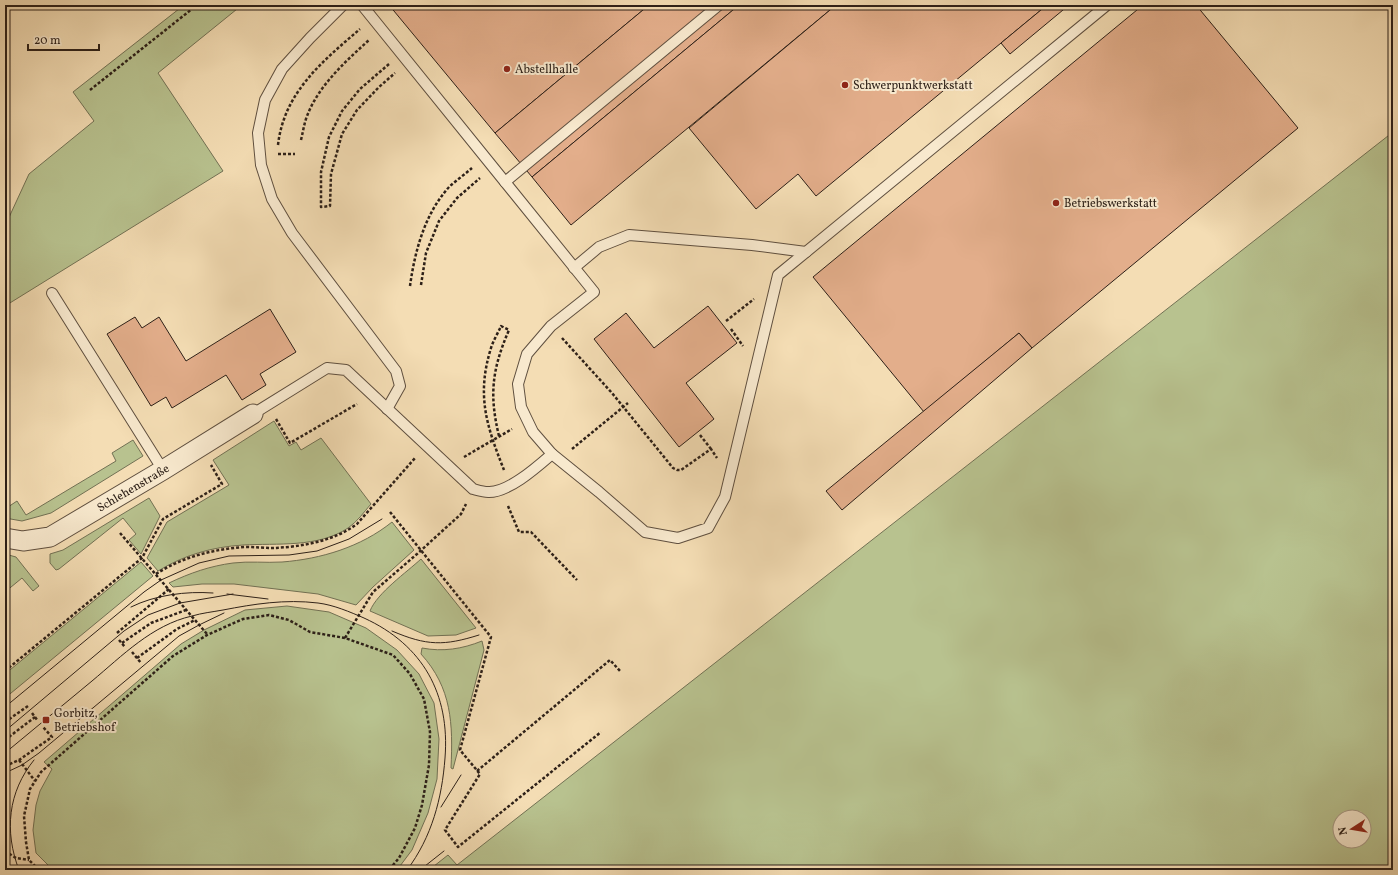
<svg xmlns="http://www.w3.org/2000/svg" width="1398" height="875" font-family="Vollkorn,serif">
	<style>
		.green { fill: #b8c28f; stroke: #727154; fill-rule: evenodd }
		.building { fill: #e3ae8b; stroke: #2d2018 }
		.lines { fill: none; stroke-linecap: round; stroke-linejoin: round }
		.service-casing { stroke: #5f4f3f; stroke-width: 12 }
		.minor-casing { stroke: #5f4f3f; stroke-width: 21 }
		.path { stroke: #2d2018; stroke-width: 2.5; stroke-dasharray: 3 2; stroke-linecap: butt }
		.service { stroke: #f8e9ce; stroke-width: 10 }
		.minor { stroke: #f8e9ce; stroke-width: 19 }
		.tram { stroke: #2d2018; stroke-width: 1 }
		.poi-dot { fill: #8f2418; stroke: #f8e9ce; stroke-width: 1.5 }
		.labels { text-anchor: middle; stroke-width: 4; stroke-linejoin: round; paint-order: stroke }
		.poi-label { font-size: 12px; fill: #2d2018; stroke: #f8e9ce; text-anchor: start }
		.street-label { font-size: 12px; fill: #2d2018; stroke: #f8e9ce }
	</style>
	<rect width="100%" height="100%" fill="#f4ddb4"/>
	<filter id="stains"><feTurbulence type="fractalNoise" baseFrequency=".005" numOctaves="4"/><feColorMatrix values="0 0 0 0 .2 0 0 0 0 .09 0 0 0 0 .02 0 0 0 .5 -.17"/></filter>
	<radialGradient id="worn" r=".72"><stop offset=".6" stop-color="#630" stop-opacity="0"/><stop offset="1" stop-color="#630" stop-opacity=".3"/></radialGradient>
	<g class="green">
		<path d="M184,5H242L158,73L223,171L5,306V226L29,174L94,121L73,92Z"/>
		<path d="M1393,132V870H429L448,855L457,865ZM1340,817H1364V841H1340Z"/>
		<path d="M274,421L289,446L296,442L301,450L321,438L371,504C364,512 357,522 348,528C318,548 277,543 243,545C212,547 184,555 158,571L147,558L167,522L229,485L213,460Z"/>
		<path d="M133,440L143,456L51,513L22,521L5,518V509L17,501L26,515L116,461L112,453Z"/>
		<path d="M149,498L160,516L141,554L129,540L136,534L123,518L59,569L56,570L50,563V554L63,550Z"/>
		<path d="M392,522L414,550L373,587L356,605L318,594L234,584H202L173,587L169,583C190,573 210,566 233,563C249,561 266,563 282,562C321,559 361,547 392,522Z"/>
		<path d="M5,554L16,557L39,586L33,591L22,578L5,592Z"/>
		<path d="M421,559L476,628L456,635L428,636L370,611C377,593 407,572 421,559Z"/>
		<path d="M141,562L153,576L5,698V674Z"/>
		<path d="M287,606L329,612L366,628L397,650L419,674L434,703L439,739L437,779L428,813L412,850L397,870L52,869L36,853L33,830L36,805L40,791L52,769L44,762L181,644L204,630L245,610Z"/>
		<path d="M482,641L484,650L453,769L451,768C453,724 452,688 421,654L422,648C443,652 462,649 482,641Z"/>
	</g>
	<g class="building">
		<path d="M389,5H649L495,133Z"/>
		<path d="M649,5H739L532,177L495,133Z"/>
		<path d="M739,5H836L571,225L532,177Z"/>
		<path d="M836,5H1047L816,196L798,174L756,209L689,128Z"/>
		<path d="M1047,5H1069L1010,54L1001,43Z"/>
		<path d="M1143,5H1196L1298,128L1032,348L1019,333L924,412L813,277Z"/>
		<path d="M708,306L737,343L686,383L714,419L679,447L594,339L626,313L654,348Z"/>
		<path d="M270,309L296,352L260,374L266,385L242,400L226,375L172,408L166,397L151,406L107,334L135,317L142,328L159,317L186,361Z"/>
		<path d="M1019,333L1032,348L842,510L826,491Z"/>
	</g>
	<g class="lines">
		<g class="service-casing">
			<g id="service">
				<path d="M343,5L310,38L282,69L265,100L258,133L261,165L272,199L292,233L396,371L400,386L387,409"/>
				<path d="M362,5L594,292L551,326L527,354L518,384L521,407L533,432L552,454"/>
				<path d="M505,182L719,5"/>
				<path d="M574,268L599,247L629,235L752,245L806,252"/>
				<path d="M52,293L163,470"/>
				<path d="M253,414L327,368L346,370L473,489C477,490 483,492 488,492C508,493 537,467 552,454L599,492L645,532L678,538L708,528L725,497L778,275L1107,5"/>
			</g>
		</g>
		<g class="minor-casing">
			<g id="minor">
				<path id="s1" d="M5,538L23,541L50,537L163,470L253,414"/>
			</g>
		</g>
		<g class="path">
			<path d="M389,64L360,89L342,111L329,137L321,172V207L330,206L331,174L342,134L357,110L379,87L395,73"/>
			<path d="M90,90L197,5"/>
			<path d="M301,140C303,132 304,124 307,116C319,85 345,62 369,40"/>
			<path d="M278,145C284,92 323,61 360,29"/>
			<path d="M278,154H295"/>
			<path d="M421,285L426,253L439,221L457,198L480,178"/>
			<path d="M410,286C415,250 425,213 450,186C457,180 465,174 472,168"/>
			<path d="M726,321L754,299"/>
			<path d="M731,329L743,346"/>
			<path d="M562,338L612,393L673,468L677,470H681L711,449L717,458"/>
			<path d="M276,419L290,443L357,404"/>
			<path d="M700,435L711,449"/>
			<path d="M499,436C489,395 492,369 509,330L501,326C498,333 493,341 491,348C476,396 487,427 504,470"/>
			<path d="M572,449L628,403"/>
			<path d="M464,457L512,429"/>
			<path d="M508,506L519,532H531L577,580"/>
			<path d="M390,512L491,637L460,750L480,774L445,830L458,847L601,732"/>
			<path d="M120,533L207,634"/>
			<path d="M156,574C182,557 214,549 245,547C255,547 264,548 273,548C301,547 334,541 357,524L415,458"/>
			<path d="M117,633L169,589"/>
			<path d="M345,638L373,592L417,554L461,514L466,504"/>
			<path d="M119,640L125,647"/>
			<path d="M122,643L151,623L186,610"/>
			<path d="M132,652L141,663"/>
			<path d="M137,658L177,629L195,620"/>
			<path d="M5,671L142,558L163,519L222,484L211,465"/>
			<path d="M32,713L38,721"/>
			<path d="M5,722L28,706"/>
			<path d="M5,740L35,717"/>
			<path d="M19,760L35,781"/>
			<path d="M5,766L19,760L52,737L43,727"/>
			<path d="M477,771L610,660L620,671"/>
			<path d="M5,851L16,858L29,860"/>
			<path d="M39,870L29,860L26,842L24,816L30,789L41,772L173,656L207,635L243,619L269,615L289,620L310,632L345,638L393,655L410,674L424,699L430,732L429,765L422,805L415,828L399,858L389,870"/>
		</g>
		<use href="#service" class="service"/>
		<use href="#minor" class="minor"/>
		<g class="tram">
			<path d="M227,594L268,599"/>
			<path d="M131,607C155,595 186,591 213,593"/>
			<path d="M392,631C427,646 444,646 479,635"/>
			<path d="M5,707L144,592L161,580L199,563L229,556L289,555L317,551L349,539L382,519"/>
			<path d="M5,731L124,631L148,615L180,603L233,594"/>
			<path d="M5,753C34,729 63,705 92,681C122,656 152,625 192,616C202,613 212,612 223,610C254,604 285,599 318,603C334,605 350,612 364,618C423,645 450,694 445,758C442,798 432,837 407,870"/>
			<path d="M5,773L22,765L39,753L179,636L199,625L224,613"/>
			<path d="M441,807L461,775"/>
			<path d="M19,870C4,831 8,792 34,760"/>
			<path d="M420,870L444,851"/>
		</g>
	</g>
	<g class="poi-dot">
		<circle cx="507" cy="69" r="4"/>
		<circle cx="845" cy="85" r="4"/>
		<circle cx="1056" cy="203" r="4"/>
		<rect x="42" y="716" width="8" height="8" rx="2"/>
	</g>
	<g class="labels">
		<g class="poi-label">
			<text x="515" y="73">Abstellhalle</text>
			<text x="853" y="89">Schwerpunktwerkstatt</text>
			<text x="1064" y="207">Betriebswerkstatt</text>
			<text x="54" y="717">Gorbitz,<tspan x="54" dy="14">Betriebshof</tspan></text>
		</g>
		<g class="street-label">
			<text dy="4" stroke="none"><textPath href="#s1" startOffset="142">Schlehenstraße</textPath></text>
		</g>
	</g>
	<rect width="1398" height="875" fill="none" stroke="#f4ddb4" stroke-width="20"/>
	<rect x="6" y="6" width="1386" height="863" fill="none" stroke="#2d2018" stroke-width="2"/>
	<rect x="10" y="10" width="1378" height="855" fill="none" stroke="#2d2018"/>
	<g transform="translate(1352 829) rotate(258)"><circle r="19" fill="#f8e9ce" stroke="#a79985"/>
	<path d="M0-3L7 15L0 10L-7 15Z" fill="#8f2418"/>
	<text y="-6" font-size="11" font-weight="bold" text-anchor="middle" fill="#2d2018">N</text>
	</g>
	<path d="M28 44v6h71v-6" fill="none" stroke="#2d2018" stroke-width="2"/>
	<text x="34" y="44" font-size="12" fill="#2d2018" stroke="#f8e9ce" stroke-width="3" paint-order="stroke">20 m</text>
	<rect width="100%" height="100%" filter="url(#stains)"/>
	<rect width="100%" height="100%" fill="url(#worn)"/>
</svg>
